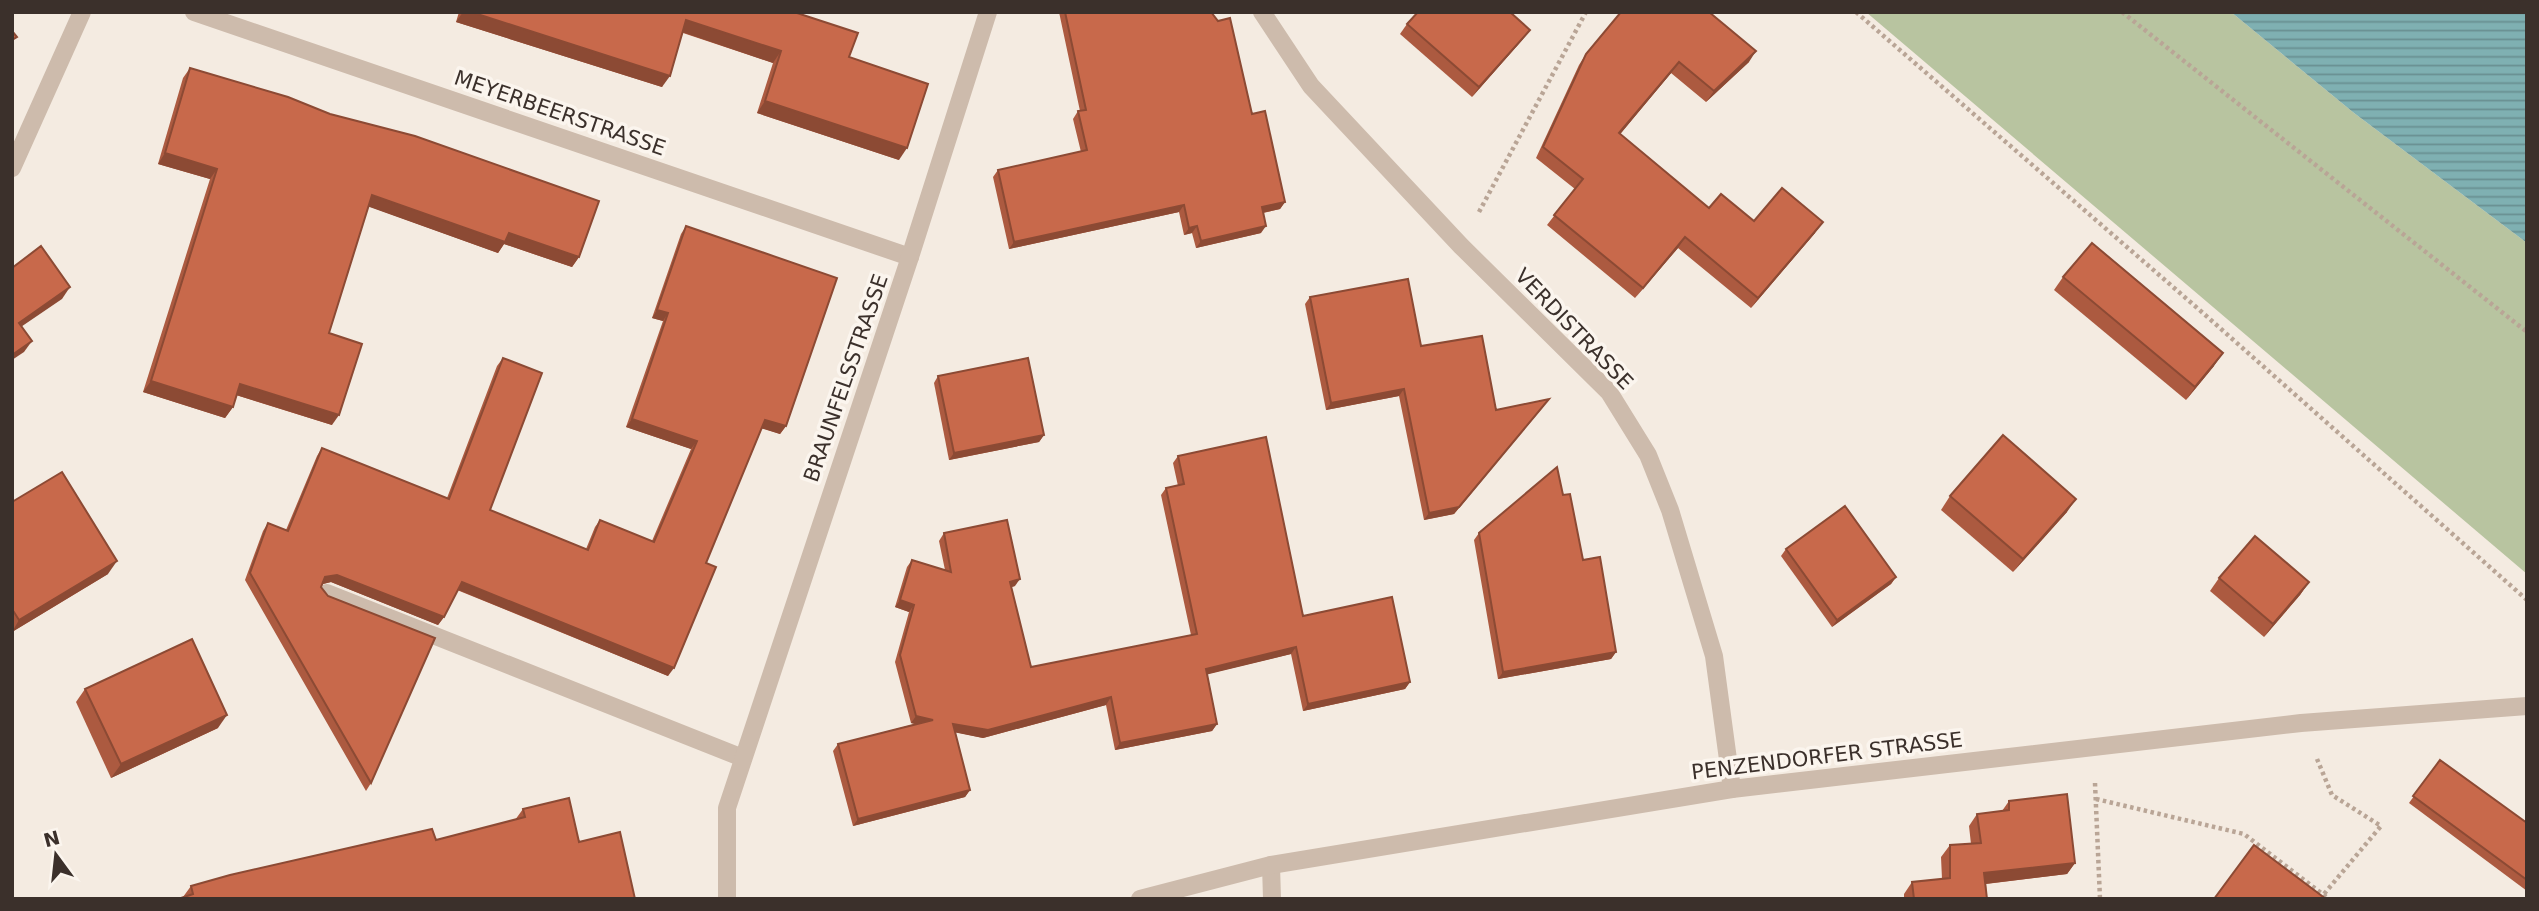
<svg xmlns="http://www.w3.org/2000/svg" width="2539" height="911" font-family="'DejaVu Sans',sans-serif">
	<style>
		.grass { fill: #b8c4a0 }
		.water { fill: url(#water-rules) }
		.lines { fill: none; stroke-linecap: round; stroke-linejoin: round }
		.path { stroke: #b9a596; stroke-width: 4.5; stroke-dasharray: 3.5 3.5; stroke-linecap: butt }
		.minor { stroke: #cdbbac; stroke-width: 18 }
		.wall { fill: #ac5a40 }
		.shaded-wall { fill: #8c4a34 }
		.building { fill: #c8694b; stroke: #8c4a34; stroke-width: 2 }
		.labels { text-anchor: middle; stroke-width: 7; stroke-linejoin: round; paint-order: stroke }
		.street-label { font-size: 21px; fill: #3b302b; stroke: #fbf5ee }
	</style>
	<defs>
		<pattern id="water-rules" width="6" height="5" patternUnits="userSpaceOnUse" patternTransform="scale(1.75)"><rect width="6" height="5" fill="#7fb0b2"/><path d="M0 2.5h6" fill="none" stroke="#699091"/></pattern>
	</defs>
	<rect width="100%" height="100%" fill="#f4ebe1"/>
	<path class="grass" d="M1866,12H2231L2354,113L2527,243V574Z"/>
	<path class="water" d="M2231,12H2527V243L2354,113Z"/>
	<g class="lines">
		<g class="path">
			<path d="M1856,12L2203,313L2527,600"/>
			<path d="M2122,12L2527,332"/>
			<path d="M1479,212L1586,12"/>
			<path d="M2317,759L2332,795L2381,826L2324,894"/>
			<path d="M2095,783L2100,899"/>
			<path d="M2096,799L2244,834L2329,899"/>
		</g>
		<g class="minor">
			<path d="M194,12L910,257"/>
			<path d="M1262,12L1311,86L1461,246L1609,392L1648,455L1670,510L1714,656L1732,789"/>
			<path d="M12,168L82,12"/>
			<path d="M327,593L743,758"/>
			<path d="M1271,865L1272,899"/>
			<path d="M727,899V808L910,257L988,12"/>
			<path d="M1140,899L1271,865L1732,789L2301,723L2527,706"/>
		</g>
	</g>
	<g class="wall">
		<path d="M459,12H794L849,57L899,160L757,113L773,63L683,33L662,87L456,22Z"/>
		<path d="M1059,12H1211L1252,114L1285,202L1280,209L1263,213L1261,233L1196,248L1192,233L1184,235L1179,212L1009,249L993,177L998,170L1081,152L1073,119L1078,111H1080Z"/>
		<path d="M1407,24L1523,39L1472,97L1400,34Z"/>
		<path d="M1586,54L1749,62L1706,102L1671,73L1620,134L1709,208L1754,221L1815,233L1751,308L1678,248L1635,298L1547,225L1575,189L1536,158L1579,65Z"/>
		<path d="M190,68L579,257L572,267L504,244L498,253L368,206L329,333L332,425L236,395L233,407L225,418L143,392L210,179L158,164L183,78Z"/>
		<path d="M686,226L786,426L780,434L762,428L706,563L668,676L457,590L444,617L438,625L331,582L323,584L321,587L371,783L366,791L245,580L263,531L268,523L286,530L317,456L322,448L447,498L497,366L503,358L490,510L586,549L595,527L600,520L652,541L691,449L626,427L663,321L652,318L681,234Z"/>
		<path d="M2063,277L2214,366L2186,400L2054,290Z"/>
		<path d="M1310,297L1421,346L1496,410L1544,406L1454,514L1424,520L1399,396L1326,410L1305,304Z"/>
		<path d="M938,376L1044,435L1039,442L949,460L934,383Z"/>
		<path d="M1178,456L1303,616L1410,682L1405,689L1303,711L1291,654L1207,674L1217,724L1212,731L1115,750L1106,705L983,738L955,732L970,790L965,797L853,826L833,751L838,744L915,724L911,723L895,662L909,612L895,607L907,567L912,560L945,570L939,541L944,533L1015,586L1011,587L1031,667L1191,635L1161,495L1166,488L1178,486L1173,463Z"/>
		<path d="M1563,495L1583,560L1616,652L1611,659L1498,679L1474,540L1479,533Z"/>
		<path d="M1950,496L2067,512L2013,572L1941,510Z"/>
		<path d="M12,502L108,574L12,632Z"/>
		<path d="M1786,549L1896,577L1891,584L1832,627L1781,556Z"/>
		<path d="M2219,578L2309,582L2300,595L2264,637L2210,591Z"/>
		<path d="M85,689L218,728L111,778L76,702Z"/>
		<path d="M2440,760L2527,823V891L2409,803Z"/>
		<path d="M2009,801L2075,863L2067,874L1986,884L1987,899H1904V894L1912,882L1942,879L1941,857L1950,845L1971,844L1969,826L1977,814L2002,811Z"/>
		<path d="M523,809L579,842L183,897L191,886L436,840L515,820Z"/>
	</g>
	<g class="shaded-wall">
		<path d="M463,12H471L670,76L662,87L456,22Z"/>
		<path d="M686,20L781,51L773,63L679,31Z"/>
		<path d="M1530,30L1523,39L1472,97L1479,87Z"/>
		<path d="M1756,51L1749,62L1706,102L1714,91Z"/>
		<path d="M1679,62L1671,73L1612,144L1619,133Z"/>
		<path d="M765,101L907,148L899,160L757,113Z"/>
		<path d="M165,153L217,169L210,179L158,164Z"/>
		<path d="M372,195L509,233L579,257L572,267L504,244L498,253L364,205Z"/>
		<path d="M1285,202L1280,209L1257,214L1262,207Z"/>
		<path d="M1184,205L1179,212L1009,249L1014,242Z"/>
		<path d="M1823,222L1815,233L1751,308L1758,298Z"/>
		<path d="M1197,226L1192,233L1184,235L1189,228Z"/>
		<path d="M1266,226L1261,233L1196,248L1201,241Z"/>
		<path d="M1685,237L1678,248L1635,298L1643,288Z"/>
		<path d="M70,287L62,299L12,333L19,323Z"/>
		<path d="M657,310L668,313L663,321L652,318Z"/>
		<path d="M32,341L24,352L12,360V355Z"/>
		<path d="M2223,353L2214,366L2186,400L2195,387Z"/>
		<path d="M151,381L233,407L225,418L143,392Z"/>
		<path d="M240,384L339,415L332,425L233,394Z"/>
		<path d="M1404,389L1399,396L1326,410L1331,403Z"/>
		<path d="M1549,399L1454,514L1424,520L1429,513Z"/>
		<path d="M632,419L697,441L691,449L626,427Z"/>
		<path d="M765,420L786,426L780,434L760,428Z"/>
		<path d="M1044,435L1039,442L949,460L954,453Z"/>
		<path d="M2076,499L2067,512L2013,572L2023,559Z"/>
		<path d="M117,561L108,574L12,632L19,620Z"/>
		<path d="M337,575L444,617L438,625L331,582L319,585L325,577Z"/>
		<path d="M1896,577L1891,584L1832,627L1837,620Z"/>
		<path d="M1020,579L1015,586L1005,589L1010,582Z"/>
		<path d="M462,582L674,668L668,676L456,589Z"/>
		<path d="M2309,582L2300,595L2264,637L2273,624Z"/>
		<path d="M900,600L914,605L909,612L895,607Z"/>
		<path d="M1296,647L1291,654L1201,676L1206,669Z"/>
		<path d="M1616,652L1611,659L1498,679L1503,672Z"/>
		<path d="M1410,682L1405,689L1303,711L1308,704Z"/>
		<path d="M1111,697L1106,705L983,738L948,731L953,724Z"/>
		<path d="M227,715L218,728L111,778L121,764Z"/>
		<path d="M916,716L933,720L928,727L911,723Z"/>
		<path d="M1217,724L1212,731L1115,750L1120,743Z"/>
		<path d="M970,790L965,797L853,826L858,819Z"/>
		<path d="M2075,863L2067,874L1976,885L1984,873Z"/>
	</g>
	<g class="building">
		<path d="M471,12H794L858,33L849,57L928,84L907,148L765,101L781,51L686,20L670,76Z"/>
		<path d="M1065,12H1211L1218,21L1230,18L1252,114L1265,111L1285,202L1262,207L1266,226L1201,241L1197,226L1189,228L1184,205L1014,242L998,170L1087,150L1078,111L1086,110Z"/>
		<path d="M1418,12H1510L1530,30L1479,87L1407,24Z"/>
		<path d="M1621,12H1709L1756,51L1714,91L1679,62L1619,133L1709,208L1721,194L1754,221L1782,188L1823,222L1758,298L1685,237L1643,288L1554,215L1583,179L1543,147L1586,54Z"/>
		<path d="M12,31L17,37L12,40Z"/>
		<path d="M190,68L288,97L330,114L415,136L599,201L579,257L509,233L505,242L372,195L329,333L362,344L339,415L240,384L233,407L151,381L217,169L165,153Z"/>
		<path d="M686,226L837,278L786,426L765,420L706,563L716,567L674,668L462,582L444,617L337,575L325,577L321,587L328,596L435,638L371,783L250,573L268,523L288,531L322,448L449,499L503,358L542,373L490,510L588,550L600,520L654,542L697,441L632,419L668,313L657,310Z"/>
		<path d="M2092,243L2223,353L2195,387L2063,277Z"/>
		<path d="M41,246L70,287L19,323L32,341L12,355V268Z"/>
		<path d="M1408,279L1421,346L1482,336L1496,410L1549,399L1459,507L1429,513L1404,389L1331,403L1310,297Z"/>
		<path d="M1028,358L1044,435L954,453L938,376Z"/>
		<path d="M2003,435L2076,499L2023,559L1950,496Z"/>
		<path d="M1266,437L1303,616L1392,597L1410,682L1308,704L1296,647L1206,669L1217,724L1120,743L1111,697L988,730L953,724L970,790L858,819L838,744L933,720L916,716L900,655L914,605L900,600L912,560L951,572L944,533L1007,520L1020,579L1010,582L1031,667L1197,634L1166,488L1184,484L1178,456Z"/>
		<path d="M1557,467L1563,495L1570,494L1583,560L1600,557L1616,652L1503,672L1479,533Z"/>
		<path d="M62,472L117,561L19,620L12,609V502Z"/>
		<path d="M1845,506L1896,577L1837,620L1786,549Z"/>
		<path d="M2255,536L2309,582L2273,624L2219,578Z"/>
		<path d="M192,639L227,715L121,764L85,689Z"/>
		<path d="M2440,760L2527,823V880L2413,796Z"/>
		<path d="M2067,794L2075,863L1984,873L1987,899H1914L1912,882L1950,878V845L1981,843L1977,814L2009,810V801Z"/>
		<path d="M569,798L579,842L620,832L635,899H178L193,894L191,886L230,875L432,829L436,840L525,817L523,809Z"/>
		<path d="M2254,845L2326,899H2214Z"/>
	</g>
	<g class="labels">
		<g class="street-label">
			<text transform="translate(560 113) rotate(19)" y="7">MEYERBEERSTRASSE</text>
			<text transform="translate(1574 329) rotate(46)" y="7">VERDISTRASSE</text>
			<text transform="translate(846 378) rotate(-71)" y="7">BRAUNFELSSTRASSE</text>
			<text transform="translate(1827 756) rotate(-7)" y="7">PENZENDORFER STRASSE</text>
		</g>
	</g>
	<rect width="2539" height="911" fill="none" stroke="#3b302b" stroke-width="28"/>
	<g transform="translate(56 855) rotate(345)" stroke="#fbf5ee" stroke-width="5" paint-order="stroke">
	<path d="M0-5L12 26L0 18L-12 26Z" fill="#3b302b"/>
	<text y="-10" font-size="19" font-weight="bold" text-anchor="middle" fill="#3b302b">N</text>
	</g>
</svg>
